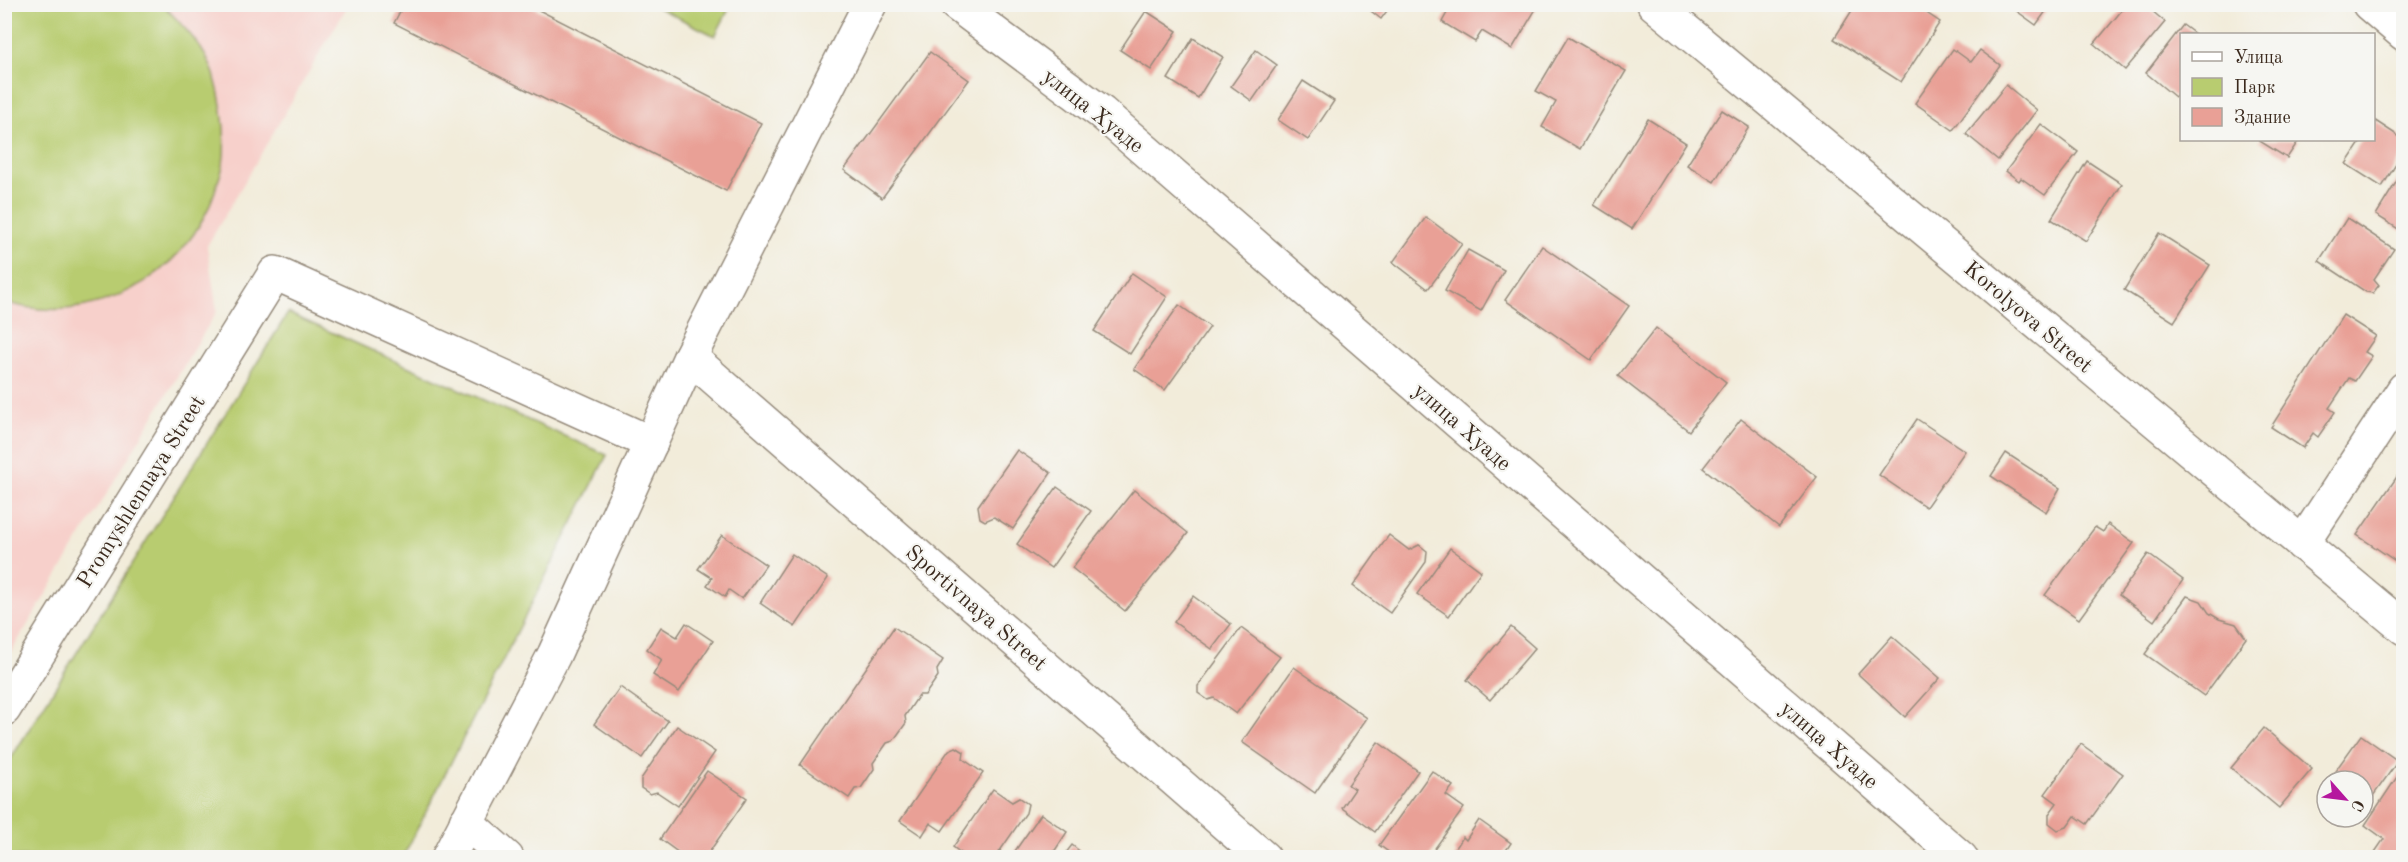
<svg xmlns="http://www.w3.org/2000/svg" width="2408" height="862" font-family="'Old Standard TT',serif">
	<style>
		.built { fill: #f7d0cb }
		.green { fill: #b8cc70; stroke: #7a7b47; stroke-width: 1.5 }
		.building { fill: #e9a096 }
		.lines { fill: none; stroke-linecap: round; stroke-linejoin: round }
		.minor-casing { stroke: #968b7c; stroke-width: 36 }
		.minor { stroke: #fff; stroke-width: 33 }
		.labels { text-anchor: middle; stroke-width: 4.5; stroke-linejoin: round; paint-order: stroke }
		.street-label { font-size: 22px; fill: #3b2a1e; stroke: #f6f6f2 }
	</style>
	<rect width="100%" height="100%" fill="#f6f6f2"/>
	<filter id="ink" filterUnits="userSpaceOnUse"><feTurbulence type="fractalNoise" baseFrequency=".0167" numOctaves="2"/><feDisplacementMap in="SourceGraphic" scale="12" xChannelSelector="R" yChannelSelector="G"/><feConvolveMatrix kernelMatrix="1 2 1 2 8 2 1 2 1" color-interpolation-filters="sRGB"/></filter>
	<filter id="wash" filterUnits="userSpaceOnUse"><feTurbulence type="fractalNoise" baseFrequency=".008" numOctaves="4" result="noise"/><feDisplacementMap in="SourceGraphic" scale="24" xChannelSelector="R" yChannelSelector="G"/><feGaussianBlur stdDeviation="1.35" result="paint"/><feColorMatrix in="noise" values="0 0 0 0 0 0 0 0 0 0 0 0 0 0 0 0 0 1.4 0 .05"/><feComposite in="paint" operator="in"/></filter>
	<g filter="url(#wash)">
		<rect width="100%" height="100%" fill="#f2ecda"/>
		<path class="built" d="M5,5H348L207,246L217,311L5,662Z"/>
		<g class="green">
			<path d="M5,4L163,5C182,25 205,47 214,74C222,102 227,135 223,165C222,173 217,182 215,191C188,276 91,330 5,302Z"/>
			<path d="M653,5H731L715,36Z"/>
			<path d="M288,313L607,455L403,857H5V768Z"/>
		</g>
		<g id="blocks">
			<g class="building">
				<path d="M404,4H527L761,123L726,191L394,23Z"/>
				<path d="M1362,4H1392L1381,19Z"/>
				<path d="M1452,4H1539L1512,49L1482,31L1475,42L1442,22Z"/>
				<path d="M1856,4H1913L1940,22L1901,82L1834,39Z"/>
				<path d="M2007,4H2046L2049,7L2036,25Z"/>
				<path d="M2127,4H2144L2165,22L2125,70L2094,44Z"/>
				<path d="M1146,11L1177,31L1151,70L1120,50Z"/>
				<path d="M2183,25L2195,34H2181V89L2175,97L2146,73Z"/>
				<path d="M1568,37L1626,71L1580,149L1542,127L1556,102L1536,91Z"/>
				<path d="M1193,38L1223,57L1198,98L1168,79Z"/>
				<path d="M1953,49L1971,62L1980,50L2000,65L1953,130L1915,103Z"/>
				<path d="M1256,50L1277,65L1252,101L1231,86Z"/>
				<path d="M930,52L969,80L882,198L844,170Z"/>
				<path d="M1303,81L1334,101L1308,140L1278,120Z"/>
				<path d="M2006,85L2037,110L1998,160L1966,134Z"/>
				<path d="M1722,110L1749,127L1714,182L1687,165Z"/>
				<path d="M1648,119L1686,143L1632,229L1594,205Z"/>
				<path d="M2374,120L2403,139V153L2382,187L2346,164L2362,140H2374Z"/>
				<path d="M2041,124L2078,152L2045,195L2021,178L2019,181L2006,171Z"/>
				<path d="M2258,140H2299L2287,158Z"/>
				<path d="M2087,161L2122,184L2086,241L2051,219Z"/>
				<path d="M2403,171V232L2376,215Z"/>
				<path d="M1426,217L1462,244L1428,289L1393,262Z"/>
				<path d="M2347,218L2394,249L2374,279L2379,285L2373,293L2366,292L2319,261Z"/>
				<path d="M2159,233L2210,265L2174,322L2124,290Z"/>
				<path d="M1542,246L1629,306L1591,360L1505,300Z"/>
				<path d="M1468,250L1504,270L1481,311L1445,291Z"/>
				<path d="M1132,273L1167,297L1130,354L1094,331Z"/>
				<path d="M1179,305L1210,327L1165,390L1134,369Z"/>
				<path d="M2343,315L2376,336L2365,352L2372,356L2355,381L2349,378L2329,408L2335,412L2318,437L2313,433L2303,448L2271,427Z"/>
				<path d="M1656,328L1726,382L1689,431L1618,376Z"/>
				<path d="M1741,419L1817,477L1779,527L1703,468Z"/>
				<path d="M1917,419L1965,451L1926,507L1879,475Z"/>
				<path d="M1017,450L1051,473L1013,529L994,517L985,521L980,518L978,506Z"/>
				<path d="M2006,453L2060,488L2046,512L1991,476Z"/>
				<path d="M2403,468V553L2397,562L2357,535Z"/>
				<path d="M1057,487L1091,511L1051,568L1017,544Z"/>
				<path d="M1134,490L1188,533L1125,611L1072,568Z"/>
				<path d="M2108,524L2134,543L2079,619L2045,595L2095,527L2103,532Z"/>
				<path d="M722,535L766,565L742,599L729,590L725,597L707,585L712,578L698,569Z"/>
				<path d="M1389,535L1409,550L1419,545L1427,551L1426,562L1390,613L1353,586Z"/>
				<path d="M1450,548L1481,571L1449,616L1417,594Z"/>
				<path d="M792,554L828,578L795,627L760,603Z"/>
				<path d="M2148,554L2183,580L2154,621L2119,595Z"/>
				<path d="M1193,596L1231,624L1212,649L1174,622Z"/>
				<path d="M2187,596L2201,601L2209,613L2219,619L2236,624L2246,638L2204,696L2145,654Z"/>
				<path d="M686,623L713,641L679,692L653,675L662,660L647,649L661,627L677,637Z"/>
				<path d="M894,627L943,660L937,670L938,676L925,695H919L905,716L906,723L893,741L887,743L873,763L874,769L861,788L855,789L849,798L800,765Z"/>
				<path d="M1511,627L1535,648L1490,700L1467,680Z"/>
				<path d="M1241,628L1280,657L1236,714L1214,698L1208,700L1198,693V686Z"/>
				<path d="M1892,636L1940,678L1905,717L1858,674Z"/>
				<path d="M1294,667L1367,718L1315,793L1242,742Z"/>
				<path d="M620,687L668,721L642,758L594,724Z"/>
				<path d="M677,726L715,752L678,806L657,792L650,794L641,788V779Z"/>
				<path d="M2264,728L2312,769L2279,808L2231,768Z"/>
				<path d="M2361,735L2398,761L2363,810V781H2328Z"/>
				<path d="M1378,742L1418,771L1375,832L1342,808L1355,789L1348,785Z"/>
				<path d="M2081,744L2123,774L2087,824L2075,816L2067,827L2058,830L2049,823V814L2057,803L2045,794Z"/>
				<path d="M956,747L964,752L963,759L983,773L942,831L930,823L922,836L900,821L949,750Z"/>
				<path d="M2403,768V856L2384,858L2375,852L2384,839L2365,825Z"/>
				<path d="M707,771L747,798L705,858H686L660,839Z"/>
				<path d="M1432,771L1453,786L1446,795L1464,808L1428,858H1397L1379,845Z"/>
				<path d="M993,789L1012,802L1019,798L1028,804L1026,813L995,858H968L953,847Z"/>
				<path d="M1041,814L1067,832L1050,858H1010Z"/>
				<path d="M1479,820L1511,843L1501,858H1454L1457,853L1454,851L1463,837L1466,840Z"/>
				<path d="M1072,845L1088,858H1062Z"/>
			</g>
		</g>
	</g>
	<g filter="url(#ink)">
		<use href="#blocks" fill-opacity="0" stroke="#968b7c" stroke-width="1.5"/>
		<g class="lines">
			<g class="minor-casing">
				<g id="minor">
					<path d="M956,4L1102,113L1961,858"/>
					<path d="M1654,4L2404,628"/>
					<path d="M2369,4L2404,34"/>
					<path d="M690,357L1264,858"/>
					<path d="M2302,544L2404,389"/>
					<path d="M4,709L275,273L651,443"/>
					<path d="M466,822L507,858"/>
					<path d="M448,858L554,655L690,357L870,4"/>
				</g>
			</g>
			<use href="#minor" class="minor"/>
		</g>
	</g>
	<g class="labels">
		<g class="street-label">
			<text transform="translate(1094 110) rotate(38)" y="8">улица Хуаде</text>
			<text transform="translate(2029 316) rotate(40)" y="8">Korolyova Street</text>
			<text transform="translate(1463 426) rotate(41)" y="8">улица Хуаде</text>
			<text transform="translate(140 491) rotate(-58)" y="8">Promyshlennaya Street</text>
			<text transform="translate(977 607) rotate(41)" y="8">Sportivnaya Street</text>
			<text transform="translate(1830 744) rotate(41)" y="8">улица Хуаде</text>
		</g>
	</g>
	<rect width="2408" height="862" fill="none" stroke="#f6f6f2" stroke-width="24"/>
	<rect x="2180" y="33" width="195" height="108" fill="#f6f6f2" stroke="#aba49d" stroke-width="1.5"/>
	<rect x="2192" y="52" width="30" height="9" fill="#ffffff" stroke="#aba49d" stroke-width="1.5"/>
	<text x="2234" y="63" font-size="18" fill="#3b2a1e">Улица</text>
	<rect x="2192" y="78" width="30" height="18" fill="#b8cc70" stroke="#aba49d" stroke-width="1.5"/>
	<text x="2234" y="93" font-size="18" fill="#3b2a1e">Парк</text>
	<rect x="2192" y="108" width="30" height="18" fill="#e9a096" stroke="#aba49d" stroke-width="1.5"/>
	<text x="2234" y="123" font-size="18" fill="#3b2a1e">Здание</text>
	<g transform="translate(2345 799) rotate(118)"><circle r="28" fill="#f6f6f2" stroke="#aba49d" stroke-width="1.5"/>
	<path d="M0-4.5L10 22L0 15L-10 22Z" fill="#b5179e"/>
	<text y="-9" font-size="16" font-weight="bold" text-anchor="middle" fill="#3b2a1e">С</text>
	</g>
</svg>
